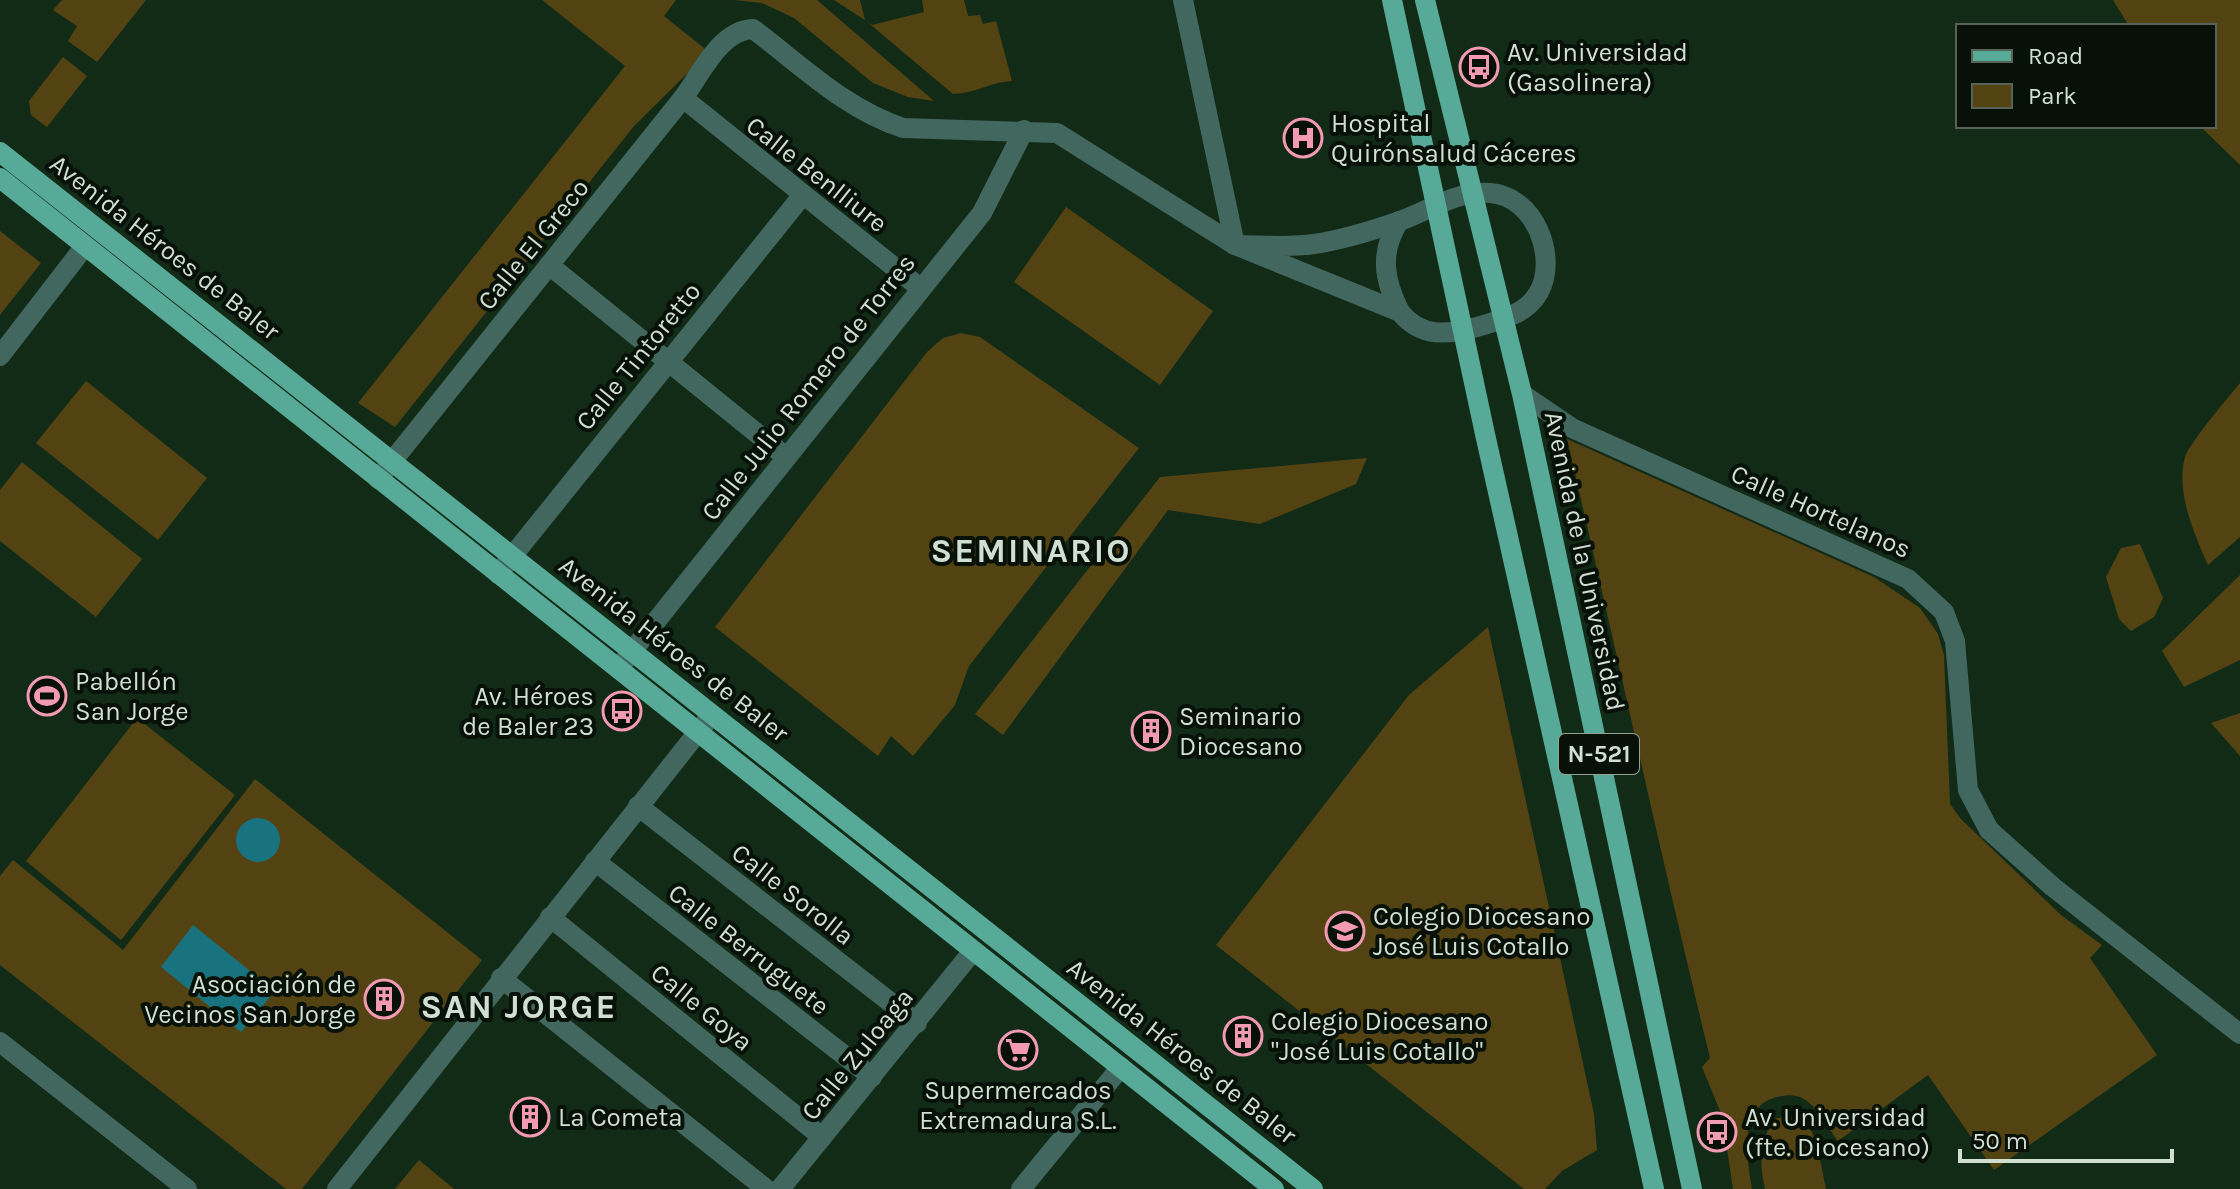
<svg xmlns="http://www.w3.org/2000/svg" width="2240" height="1189" font-family="Karla,sans-serif">
	<style>
		.green { fill: #534312 }
		.water { fill: #19737e }
		.lines { fill: none; stroke-linecap: round; stroke-linejoin: round }
		.minor { stroke: #42675f; stroke-width: 20 }
		.tertiary { stroke: #42675f; stroke-width: 20 }
		.primary { stroke: #57aa98; stroke-width: 20 }
		.labels { text-anchor: middle; stroke-width: 8; stroke-linejoin: round; paint-order: stroke }
		.shield { fill: #071108; stroke: #94a195; stroke-width: 2 }
		.shield-label { font-size: 24px; font-weight: bold; fill: #d0dfd1 }
		.poi-label { font-size: 26px; fill: #d0dfd1; stroke: #071108; text-anchor: start }
		.street-label { font-size: 26px; fill: #d0dfd1; stroke: #071108 }
		.district-label { font-size: 34px; font-weight: bold; letter-spacing: 2px; fill: #d0dfd1; stroke: #071108 }
	</style>
	<rect width="100%" height="100%" fill="#122b17"/>
	<g class="green">
		<path d="M62,0H146L97,62L68,41L77,26L53,10Z"/>
		<path d="M542,0H676L664,16L709,52L634,126L395,427L358,403L625,66Z"/>
		<path d="M734,0H817L934,101L908,97L873,83L794,18L762,3Z"/>
		<path d="M834,0H860L865,20L872,25L924,12L922,0H964L968,16L980,15L983,24L996,21L1012,81C991,82 976,93 953,94L865,20Z"/>
		<path d="M2113,0H2240V165L2200,126H2214V26H2129Z"/>
		<path d="M63,57L87,76L47,127L31,115L29,101Z"/>
		<path d="M1066,207L1213,311L1160,385L1014,282Z"/>
		<path d="M0,231L41,263L0,315Z"/>
		<path d="M961,333L980,337L1139,448L969,666L955,705L913,756L891,736L878,756L715,627L927,352L943,338Z"/>
		<path d="M86,381L207,478L158,540L36,443Z"/>
		<path d="M2240,383V537L2208,565C2195,536 2175,491 2185,457C2190,442 2228,398 2240,383Z"/>
		<path d="M1567,439L1874,577L1920,608L1938,634L1944,655L1950,804L1961,819L2061,915L2102,945L2090,958L2157,1055L1994,1170L1928,1075L1838,1141C1828,1128 1818,1106 1802,1098C1795,1094 1785,1095 1777,1097C1737,1106 1747,1159 1752,1189H1733L1722,1116L1702,1067L1710,1058C1660,852 1615,645 1567,439Z"/>
		<path d="M1367,458L1356,484L1260,524L1168,510L1003,735L975,714L1160,477Z"/>
		<path d="M22,462L142,559L96,617L0,541V490Z"/>
		<path d="M2140,544L2163,598L2154,617L2131,631L2119,619L2106,577L2121,548Z"/>
		<path d="M2240,575V660L2184,687L2162,651Z"/>
		<path d="M1488,627L1594,1114L1597,1150L1562,1171L1545,1189H1524L1216,945L1409,695Z"/>
		<path d="M2240,713V756L2211,723Z"/>
		<path d="M137,718L235,795L121,940L26,861Z"/>
		<path d="M255,779L482,960L302,1189H286L0,965V876L13,860L123,950Z"/>
		<path d="M1790,1116L1806,1121L1816,1140L1826,1189H1765C1759,1162 1760,1145 1773,1119Z"/>
		<path d="M419,1160L454,1189H395Z"/>
	</g>
	<g class="water">
		<circle cx="258" cy="840" r="22"/>
		<path d="M193,925L275,991L241,1032L161,967Z"/>
	</g>
	<g class="lines">
		<g class="minor">
			<path d="M1183,0L1235,245"/>
			<path d="M683,98L919,287"/>
			<path d="M1399,221C1379,253 1384,280 1400,312"/>
			<path d="M549,265L786,457"/>
			<path d="M0,356L85,246"/>
			<path d="M1522,394L1572,428L1908,579L1944,612L1955,641L1968,790L1989,830L2053,887L2240,1034"/>
			<path d="M378,479L683,98C701,74 720,30 753,29C801,65 845,109 903,128L1057,133L1235,245L1400,312C1421,338 1447,335 1477,327C1500,320 1526,315 1539,292C1558,257 1535,196 1490,193C1456,190 1427,212 1397,222C1371,231 1341,240 1314,244C1289,248 1260,245 1235,245"/>
			<path d="M498,574L802,196"/>
			<path d="M621,665L982,213L1024,130"/>
			<path d="M638,806L917,1023"/>
			<path d="M595,861L872,1077"/>
			<path d="M550,917L822,1137"/>
			<path d="M501,978L766,1189"/>
			<path d="M337,1189L709,718"/>
			<path d="M780,1189L973,951"/>
			<path d="M1021,1189L1121,1067"/>
		</g>
		<path class="tertiary" d="M0,1042L187,1189"/>
		<g class="primary">
			<path d="M1392,0L1485,434L1654,1189"/>
			<path d="M1425,0L1522,394L1692,1189"/>
			<path d="M0,152L1313,1189"/>
			<path d="M0,178L1274,1189"/>
		</g>
	</g>
	<defs>
		<g id="bus-ring" transform="scale(2)"><circle r="9.5" fill="#071108" stroke="#f19ab1" stroke-width="1.5"/><path d="M-5-6H5V4H4V6H2V4H-2V6H-4V4H-5ZM-3.5-4V0h7V-4ZM-3.5 1.2v1.5H-2V1.2ZM2 1.2v1.5H3.5V1.2Z" fill="#f19ab1"/></g>
		<g id="hospital-ring" transform="scale(2)"><circle r="9.5" fill="#071108" stroke="#f19ab1" stroke-width="1.5"/><path d="M-5-5h3v3.5h4V-5h3V5h-3V1.5h-4V5h-3Z" fill="#f19ab1"/></g>
		<g id="stadium-ring" transform="scale(2)"><circle r="9.5" fill="#071108" stroke="#f19ab1" stroke-width="1.5"/><path d="M0-5a6.5 5 0 1 0 0 10a6.5 5 0 1 0 0-10ZM-3.5-1.8h7v3.6h-7Z" fill="#f19ab1"/></g>
		<g id="building-ring" transform="scale(2)"><circle r="9.5" fill="#071108" stroke="#f19ab1" stroke-width="1.5"/><path d="M-4-6H4V6H1V3H-1V6H-4ZM-2.5-4.3h1.7v1.8h-1.7ZM.8-4.3h1.7v1.8H.8ZM-2.5-1h1.7V.8h-1.7ZM.8-1h1.7V.8H.8Z" fill="#f19ab1"/></g>
		<g id="school-ring" transform="scale(2)"><circle r="9.5" fill="#071108" stroke="#f19ab1" stroke-width="1.5"/><path d="M0-5L7-2L0 1L-7-2ZM-4 1L0 2.5L4 1V4Q0 6-4 4Z" fill="#f19ab1"/></g>
		<g id="supermarket-ring" transform="scale(2)"><circle r="9.5" fill="#071108" stroke="#f19ab1" stroke-width="1.5"/><path d="M-6-5.5h2.5l.6 2H6L4.5 2H-2.5L-4.4-4H-6ZM-1.5 3.2a1.3 1.3 0 1 0 .1 0ZM3 3.2a1.3 1.3 0 1 0 .1 0Z" fill="#f19ab1"/></g>
	</defs>
	<g fill-rule="evenodd">
		<use href="#bus-ring" x="1479" y="67"/>
		<use href="#hospital-ring" x="1303" y="138"/>
		<use href="#stadium-ring" x="47" y="696"/>
		<use href="#bus-ring" x="622" y="711"/>
		<use href="#building-ring" x="1151" y="731"/>
		<use href="#school-ring" x="1345" y="931"/>
		<use href="#building-ring" x="384" y="999"/>
		<use href="#building-ring" x="1243" y="1036"/>
		<use href="#supermarket-ring" x="1018" y="1050"/>
		<use href="#building-ring" x="530" y="1117"/>
		<use href="#bus-ring" x="1717" y="1132"/>
	</g>
	<g class="labels">
		<rect class="shield" x="1559" y="734" width="80" height="40" rx="6"/>
		<g class="shield-label">
			<text x="1599" y="762">N-521</text>
		</g>
		<g class="poi-label">
			<text x="1507" y="61">Av. Universidad<tspan x="1507" dy="30">(Gasolinera)</tspan></text>
			<text x="1331" y="132">Hospital<tspan x="1331" dy="30">Quirónsalud Cáceres</tspan></text>
			<text x="75" y="690">Pabellón<tspan x="75" dy="30">San Jorge</tspan></text>
			<text x="594" y="705" text-anchor="end">Av. Héroes<tspan x="594" dy="30">de Baler 23</tspan></text>
			<text x="1179" y="725">Seminario<tspan x="1179" dy="30">Diocesano</tspan></text>
			<text x="1373" y="925">Colegio Diocesano<tspan x="1373" dy="30">José Luis Cotallo</tspan></text>
			<text x="356" y="993" text-anchor="end">Asociación de<tspan x="356" dy="30">Vecinos San Jorge</tspan></text>
			<text x="1271" y="1030">Colegio Diocesano<tspan x="1271" dy="30">"José Luis Cotallo"</tspan></text>
			<text x="1018" y="1099" text-anchor="middle">Supermercados<tspan x="1018" dy="30">Extremadura S.L.</tspan></text>
			<text x="558" y="1126">La Cometa</text>
			<text x="1745" y="1126">Av. Universidad<tspan x="1745" dy="30">(fte. Diocesano)</tspan></text>
		</g>
		<g class="street-label">
			<text transform="translate(817 174) rotate(38)" y="9">Calle Benlliure</text>
			<text transform="translate(533 244) rotate(-51)" y="9">Calle El Greco</text>
			<text transform="translate(165 247) rotate(38)" y="9">Avenida Héroes de Baler</text>
			<text transform="translate(638 356) rotate(-51)" y="9">Calle Tintoretto</text>
			<text transform="translate(808 387) rotate(-52)" y="9">Calle Julio Romero de Torres</text>
			<text transform="translate(1821 511) rotate(24)" y="9">Calle Hortelanos</text>
			<text transform="translate(1585 561) rotate(78)" y="9">Avenida de la Universidad</text>
			<text transform="translate(674 649) rotate(38)" y="9">Avenida Héroes de Baler</text>
			<text transform="translate(793 894) rotate(38)" y="9">Calle Sorolla</text>
			<text transform="translate(749 949) rotate(38)" y="9">Calle Berruguete</text>
			<text transform="translate(702 1007) rotate(39)" y="9">Calle Goya</text>
			<text transform="translate(1182 1051) rotate(38)" y="9">Avenida Héroes de Baler</text>
			<text transform="translate(857 1054) rotate(-51)" y="9">Calle Zuloaga</text>
		</g>
		<g class="district-label">
			<text x="1031" y="562">SEMINARIO</text>
			<text x="519" y="1018">SAN JORGE</text>
		</g>
	</g>
	<rect x="1956" y="24" width="260" height="104" fill="#071108" stroke="#576358" stroke-width="2"/>
	<rect x="1972" y="50" width="40" height="12" fill="#57aa98" stroke="#576358" stroke-width="2"/>
	<text x="2028" y="64" font-size="24" fill="#d0dfd1">Road</text>
	<rect x="1972" y="84" width="40" height="24" fill="#534312" stroke="#576358" stroke-width="2"/>
	<text x="2028" y="104" font-size="24" fill="#d0dfd1">Park</text>
	<path d="M1960 1149v12h212v-12" fill="none" stroke="#d0dfd1" stroke-width="4"/>
	<text x="1972" y="1149" font-size="24" fill="#d0dfd1" stroke="#071108" stroke-width="6" paint-order="stroke">50 m</text>
</svg>
